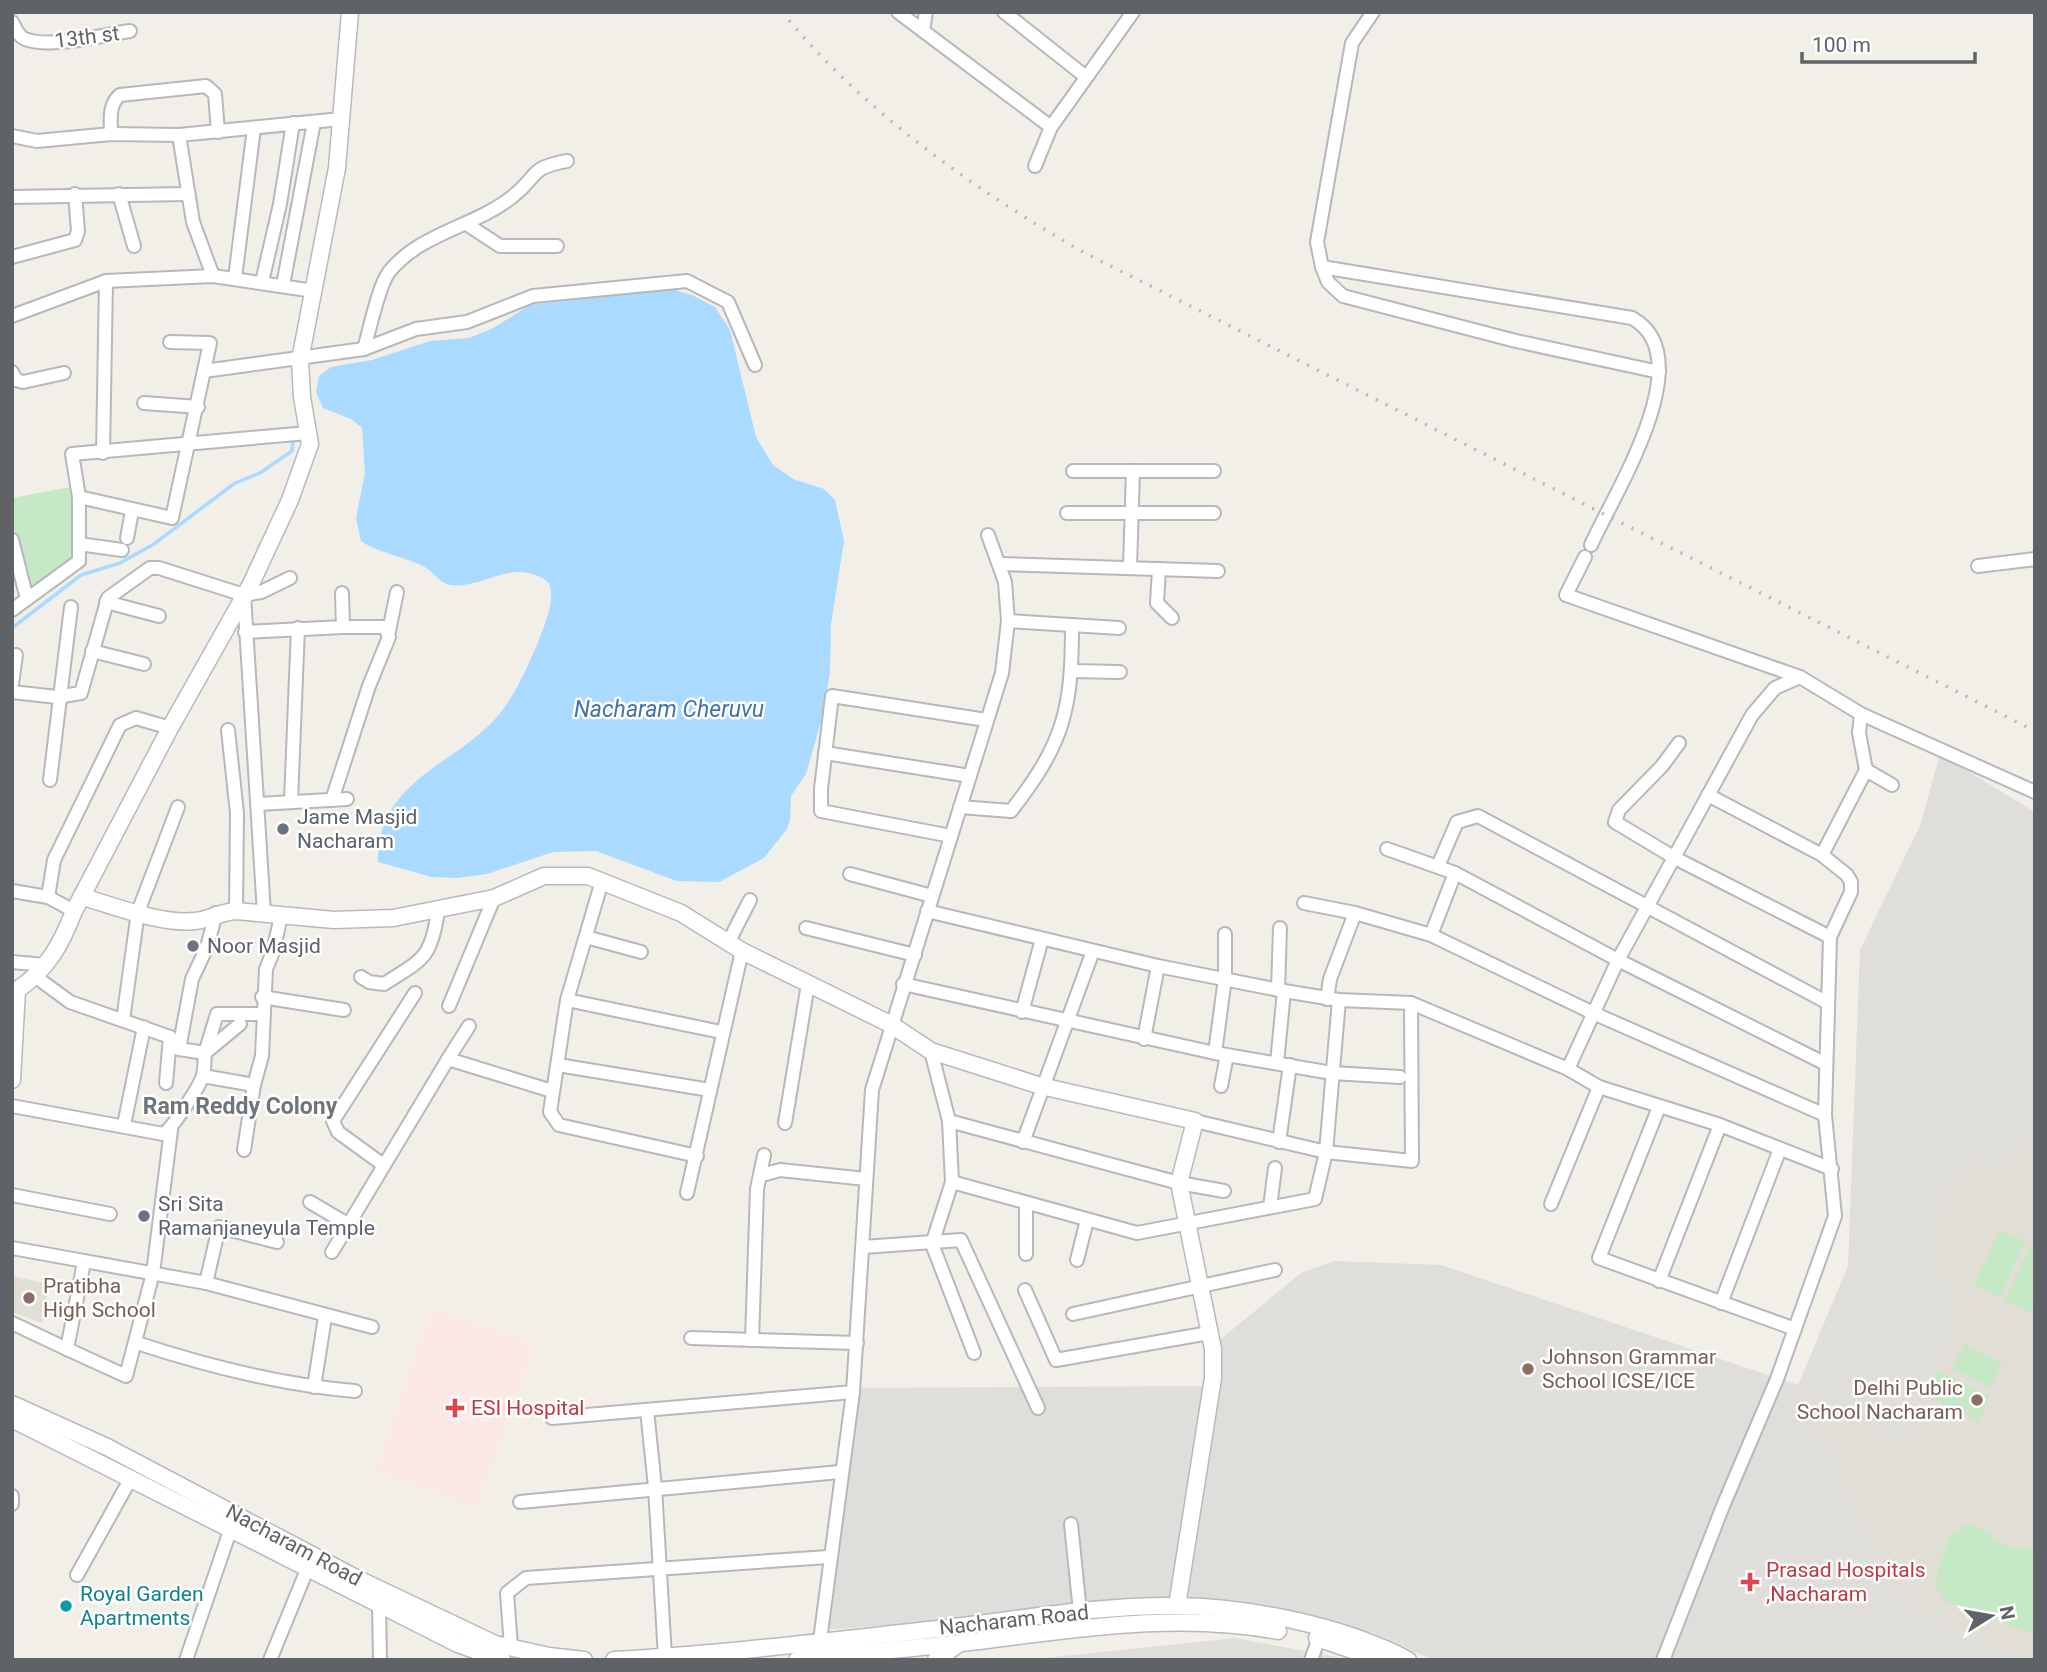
<svg xmlns="http://www.w3.org/2000/svg" width="2047" height="1672" font-family="Roboto,sans-serif">
	<style>
		.industrial { fill: #e0deda }
		.education { fill: #e1ded6 }
		.medical { fill: #fce8e6 }
		.green { fill: #c5e8c5 }
		.water { fill: #aadaff }
		.lines { fill: none; stroke-linecap: round; stroke-linejoin: round }
		.stream { stroke: #aadaff; stroke-width: 3.5 }
		.street-casing { stroke: #b5b8bc; stroke-width: 16 }
		.secondary-casing { stroke: #b6babf; stroke-width: 19 }
		.street { stroke: #fff; stroke-width: 12 }
		.secondary { stroke: #fff; stroke-width: 16 }
		.rail { stroke: #b6b7b8; stroke-width: 3.5; stroke-dasharray: 2 9; stroke-linecap: butt }
		.worship-dot { fill: #6b7280; stroke: #fff; stroke-width: 2.5 }
		.education-dot { fill: #8d6e63; stroke: #fff; stroke-width: 2.5 }
		.health-dot { fill: #e0444e; stroke: #fff; stroke-width: 2.5 }
		.culture-dot { fill: #0f9aa8; stroke: #fff; stroke-width: 2.5 }
		.labels { text-anchor: middle; stroke-width: 5; stroke-linejoin: round; paint-order: stroke }
		.street-label { font-size: 21px; fill: #5f6368; stroke: #fff }
		.worship-label { font-size: 21px; fill: #5b616d; stroke: #fff; text-anchor: start }
		.education-label { font-size: 21px; fill: #785e54; stroke: #fff; text-anchor: start }
		.health-label { font-size: 21px; fill: #be3a42; stroke: #fff; text-anchor: start }
		.culture-label { font-size: 21px; fill: #0d838f; stroke: #fff; text-anchor: start }
		.water-label { font-size: 23px; font-style: italic; fill: #4174aa; stroke: #fff }
		.neighbourhood-label { font-size: 23px; font-weight: bold; fill: #70757a; stroke: #fff }
	</style>
	<rect width="100%" height="100%" fill="#f1efe8"/>
	<g class="industrial">
		<path d="M1940,754L2035,812V1660H1433L1372,1632L1213,1601L824,1630L861,1388L1207,1386L1215,1344L1301,1273L1334,1261L1441,1265L1798,1385L1848,1266L1860,950L1921,823Z"/>
		<path d="M1235,1638L1352,1660H1026Z"/>
	</g>
	<g class="education">
		<path d="M2014,1142H2035V1660L1901,1602L1847,1491L1834,1445L1787,1415L1804,1385L1896,1445L1952,1331L1959,1284L1936,1278L1940,1199L1973,1158L1997,1169Z"/>
		<path d="M12,1276L49,1284L42,1323L12,1312Z"/>
	</g>
	<path class="medical" d="M432,1308L535,1345L477,1508L375,1472Z"/>
	<g class="green">
		<path d="M70,487L77,559L28,592L12,532V498Z"/>
		<path d="M2000,1230L2025,1241L2000,1297L1974,1285Z"/>
		<path d="M2031,1245L2035,1247V1304L2031,1313L2005,1301Z"/>
		<path d="M1964,1344L2002,1363L1990,1387L1952,1368Z"/>
		<path d="M1938,1370L1990,1397L1978,1421L1925,1394Z"/>
		<path d="M1966,1525L1978,1527L2006,1546L2035,1549V1635L1949,1603L1937,1590L1936,1579L1949,1536Z"/>
	</g>
	<path class="water" d="M668,288L692,295L715,307L730,330L756,437L773,465L793,479L824,489L835,500L844,541L831,624L830,671L824,711L806,774L791,796L790,820L787,829L764,858L719,882L677,881L596,851L553,852L487,874L457,878L432,877L378,862C376,778 461,764 501,712C517,691 528,666 538,642C544,626 553,607 551,590C550,582 545,579 538,576C507,562 481,589 450,585C439,583 434,572 425,567C404,556 380,554 361,541L356,518L365,473L362,428L351,419L323,408L316,392L319,376L331,367L372,360L430,341L469,338L493,328L530,305Z"/>
	<g class="lines">
		<path class="stream" d="M12,628L81,575L120,563L154,544L235,483L260,473L292,451L293,441"/>
		<g class="street-casing">
			<g id="street">
				<path d="M898,12L1051,127"/>
				<path d="M1004,12L1086,77"/>
				<path d="M1373,12L1352,43L1317,242L1322,267L1632,318C1703,357 1613,495 1591,545"/>
				<path d="M12,22C16,29 18,36 25,39C49,49 103,35 130,31"/>
				<path d="M923,31L926,12"/>
				<path d="M111,134C111,120 108,105 120,95L206,86L215,94L218,132"/>
				<path d="M179,135L193,222L213,276"/>
				<path d="M12,136L37,141L111,134L179,135L341,119"/>
				<path d="M1035,166L1051,127L1133,12"/>
				<path d="M119,194L134,246"/>
				<path d="M12,197L187,194"/>
				<path d="M468,225L500,246H557"/>
				<path d="M12,257L75,240L78,231L75,194"/>
				<path d="M1322,267L1328,282L1343,296L1516,341L1659,372"/>
				<path d="M235,278L254,128"/>
				<path d="M262,282L280,204L293,123"/>
				<path d="M283,285L314,122"/>
				<path d="M12,316L106,281L213,276L314,291"/>
				<path d="M364,349C370,329 378,287 389,272C420,233 474,227 512,197C539,176 528,168 567,161"/>
				<path d="M204,371L364,349L416,329L467,322L533,296L687,281L728,302L755,365"/>
				<path d="M12,372L16,380L23,382L64,373"/>
				<path d="M144,403L198,407"/>
				<path d="M103,453L106,281"/>
				<path d="M1073,471H1214"/>
				<path d="M79,497L172,518L210,343L170,342"/>
				<path d="M1067,513H1214"/>
				<path d="M127,538L132,511"/>
				<path d="M12,540L27,599"/>
				<path d="M79,544L122,550"/>
				<path d="M1585,557L1566,595L1800,677L1861,714L2035,792"/>
				<path d="M999,564L1218,571"/>
				<path d="M1978,566L2035,559"/>
				<path d="M1130,567L1133,471"/>
				<path d="M1159,569L1157,603L1172,618"/>
				<path d="M244,595L261,592L290,578"/>
				<path d="M106,602L159,616"/>
				<path d="M12,610L79,561V497L72,454L308,433"/>
				<path d="M1008,621L1119,628"/>
				<path d="M389,631L397,592"/>
				<path d="M245,632L343,627L342,593"/>
				<path d="M92,651L144,664"/>
				<path d="M1072,671L1120,672"/>
				<path d="M12,684L16,655"/>
				<path d="M12,692L57,697L81,693L108,598L150,568H159L244,595L264,913"/>
				<path d="M228,730L237,813L236,911"/>
				<path d="M1679,743L1662,766L1619,810L1615,822L1675,858L1830,937"/>
				<path d="M825,753L970,776"/>
				<path d="M1866,770L1892,785"/>
				<path d="M50,780L71,607"/>
				<path d="M332,800L369,686L389,637L385,627H343"/>
				<path d="M291,801L298,628"/>
				<path d="M258,804L347,799"/>
				<path d="M960,807L1011,811C1064,743 1072,710 1072,625"/>
				<path d="M951,836L821,811V789L832,696L986,720"/>
				<path d="M1387,849L1455,873L1618,960L1826,1064"/>
				<path d="M1822,855L1866,770L1859,733L1861,714"/>
				<path d="M1438,866L1457,822L1478,816L1828,1003"/>
				<path d="M850,874L932,896"/>
				<path d="M602,881L567,1000L550,1112L559,1125L697,1156"/>
				<path d="M12,891L48,897L74,911"/>
				<path d="M48,897L54,860L120,725L136,718L170,728"/>
				<path d="M1304,903L1355,913L1431,935L1593,1013L1825,1115"/>
				<path d="M927,911L1158,966L1284,991L1339,1000L1411,1003L1568,1069L1599,1087L1720,1125L1832,1169"/>
				<path d="M806,928L915,955"/>
				<path d="M1431,935L1455,873"/>
				<path d="M586,937L641,952"/>
				<path d="M728,943L750,900"/>
				<path d="M12,962L45,965"/>
				<path d="M36,977L70,1002L170,1037L179,1049L205,1053L217,1014H263"/>
				<path d="M361,977L369,982L384,984C423,959 431,959 438,911"/>
				<path d="M903,984L1215,1053L1332,1073L1400,1077"/>
				<path d="M1278,990L1280,928"/>
				<path d="M262,997L344,1010"/>
				<path d="M1327,999L1330,979L1355,913"/>
				<path d="M567,1000L721,1032"/>
				<path d="M449,1006L494,898"/>
				<path d="M1022,1012L1042,939"/>
				<path d="M123,1020L138,912L178,807"/>
				<path d="M469,1026L448,1059L552,1091"/>
				<path d="M1144,1039L1158,966"/>
				<path d="M179,1049L192,979L207,947L216,913"/>
				<path d="M931,1051L949,1121L952,1182L932,1244L974,1353"/>
				<path d="M1215,1053L1225,978V934"/>
				<path d="M1277,1063L1284,991"/>
				<path d="M558,1065L710,1090"/>
				<path d="M1568,1069L1618,960L1752,715L1775,688L1800,677"/>
				<path d="M203,1076L254,1085"/>
				<path d="M166,1083L170,1037"/>
				<path d="M1221,1086L1227,1055"/>
				<path d="M12,1106L163,1134C172,1129 200,1086 203,1075C205,1068 204,1060 205,1053L240,1024"/>
				<path d="M1659,1107L1599,1258L1795,1329"/>
				<path d="M949,1121L1179,1183L1224,1191"/>
				<path d="M1195,1121L1326,1152L1412,1161L1411,1003"/>
				<path d="M785,1123L808,984"/>
				<path d="M124,1125L144,1027"/>
				<path d="M1023,1142L1093,951"/>
				<path d="M1279,1142L1290,1065"/>
				<path d="M244,1150L254,1085L262,1056L266,969L273,952L281,916"/>
				<path d="M382,1164L338,1132L333,1121L415,993"/>
				<path d="M762,1175L780,1170L866,1179"/>
				<path d="M952,1182L1137,1233L1315,1199L1326,1152L1339,1000"/>
				<path d="M687,1193L742,951"/>
				<path d="M12,1195L110,1214"/>
				<path d="M310,1202L349,1225"/>
				<path d="M1551,1204L1599,1087"/>
				<path d="M1270,1207L1275,1168"/>
				<path d="M863,1247L961,1240L1038,1408"/>
				<path d="M12,1248L206,1283L372,1327"/>
				<path d="M332,1252L448,1059"/>
				<path d="M1026,1254V1203"/>
				<path d="M1077,1260L1087,1220"/>
				<path d="M1659,1281L1720,1125"/>
				<path d="M206,1283L219,1227L277,1242"/>
				<path d="M1025,1290L1056,1360L1209,1333"/>
				<path d="M1721,1303L1780,1149"/>
				<path d="M1073,1314L1275,1270"/>
				<path d="M12,1323L67,1349L84,1262"/>
				<path d="M691,1338L857,1343"/>
				<path d="M752,1340L757,1189L764,1155"/>
				<path d="M137,1343C207,1366 281,1385 355,1391"/>
				<path d="M67,1349L126,1376L153,1273L171,1130"/>
				<path d="M314,1387L325,1317"/>
				<path d="M647,1410L655,1487L665,1657"/>
				<path d="M552,1418L853,1392"/>
				<path d="M12,1496V1504"/>
				<path d="M520,1502L840,1472"/>
				<path d="M1071,1524L1080,1612"/>
				<path d="M77,1575L131,1478"/>
				<path d="M379,1604L380,1660"/>
				<path d="M820,1640L853,1392L872,1090L1002,673L1008,621L1005,582L988,535"/>
				<path d="M511,1647L507,1593L526,1578L828,1557"/>
				<path d="M186,1660L231,1528"/>
				<path d="M270,1660L311,1560"/>
				<path d="M1311,1660L1319,1638"/>
				<path d="M1663,1660L1723,1506L1777,1379L1835,1216L1825,1115L1830,937L1851,892V882L1847,875L1822,855L1708,795"/>
			</g>
		</g>
		<g class="secondary-casing">
			<g id="secondary">
				<path d="M83,897C114,906 163,925 195,921C207,920 221,912 236,911L334,920L393,918L494,898L544,876H588L681,913L742,951L890,1024L931,1051L1041,1086L1195,1121L1179,1183L1213,1349V1378L1177,1606"/>
				<path d="M12,1080L17,990C47,970 61,945 74,911L170,728L250,586L290,500L310,444L302,397L300,360L337,168L350,12"/>
				<path d="M12,1404L107,1447L354,1577L495,1644L549,1656L584,1660"/>
				<path d="M12,1419L458,1644L502,1660"/>
				<path d="M1317,1638L1381,1660"/>
				<path d="M614,1660C725,1654 835,1640 946,1628C1022,1619 1100,1605 1177,1606C1249,1607 1344,1626 1408,1660"/>
				<path d="M797,1660C852,1653 907,1649 961,1643C1067,1631 1172,1611 1278,1631"/>
				<path d="M936,1660L957,1645"/>
			</g>
		</g>
		<use href="#street" class="street"/>
		<use href="#secondary" class="secondary"/>
		<path class="rail" d="M782,12C864,112 972,188 1083,252L2035,731"/>
	</g>
	<g class="worship-dot">
		<circle cx="283" cy="829" r="7"/>
		<circle cx="193" cy="946" r="7"/>
		<circle cx="144" cy="1216" r="7"/>
	</g>
	<g class="education-dot">
		<circle cx="29" cy="1298" r="7"/>
		<circle cx="1528" cy="1369" r="7"/>
		<circle cx="1977" cy="1400" r="7"/>
	</g>
	<g class="health-dot">
		<path d="M451.5 1397.5h7v7h7v7h-7v7h-7v-7h-7v-7h7z"/>
		<path d="M1746.5 1571.5h7v7h7v7h-7v7h-7v-7h-7v-7h7z"/>
	</g>
	<circle class="culture-dot" cx="66" cy="1606" r="7"/>
	<g class="labels">
		<g class="street-label">
			<text transform="translate(87 37) rotate(-7)" y="7">13th st</text>
			<text transform="translate(294 1545) rotate(28)" y="7">Nacharam Road</text>
			<text transform="translate(1014 1620) rotate(-6)" y="7">Nacharam Road</text>
		</g>
		<g class="worship-label">
			<text x="297" y="824">Jame Masjid<tspan x="297" dy="24">Nacharam</tspan></text>
			<text x="207" y="953">Noor Masjid</text>
			<text x="158" y="1211">Sri Sita<tspan x="158" dy="24">Ramanjaneyula Temple</tspan></text>
		</g>
		<g class="education-label">
			<text x="43" y="1293">Pratibha<tspan x="43" dy="24">High School</tspan></text>
			<text x="1542" y="1364">Johnson Grammar<tspan x="1542" dy="24">School ICSE/ICE</tspan></text>
			<text x="1963" y="1395" text-anchor="end">Delhi Public<tspan x="1963" dy="24">School Nacharam</tspan></text>
		</g>
		<g class="health-label">
			<text x="471" y="1415">ESI Hospital</text>
			<text x="1766" y="1577">Prasad Hospitals<tspan x="1766" dy="24">,Nacharam</tspan></text>
		</g>
		<g class="culture-label">
			<text x="80" y="1601">Royal Garden<tspan x="80" dy="24">Apartments</tspan></text>
		</g>
		<g class="water-label">
			<text x="669" y="717">Nacharam Cheruvu</text>
		</g>
		<g class="neighbourhood-label">
			<text x="240" y="1114">Ram Reddy Colony</text>
		</g>
	</g>
	<rect width="2047" height="1672" fill="none" stroke="#5f6368" stroke-width="28"/>
	<g transform="translate(1991 1616) rotate(79)" stroke="#ffffff" stroke-width="5" paint-order="stroke">
	<path d="M0-5L12 26L0 18L-12 26Z" fill="#5f6368"/>
	<text y="-10" font-size="19" font-weight="bold" text-anchor="middle" fill="#5f6368">N</text>
	</g>
	<path d="M1802 52v10h173v-10" fill="none" stroke="#5f6368" stroke-width="3.5"/>
	<text x="1812" y="52" font-size="21" fill="#5f6368" stroke="#ffffff" stroke-width="5" paint-order="stroke">100 m</text>
</svg>
